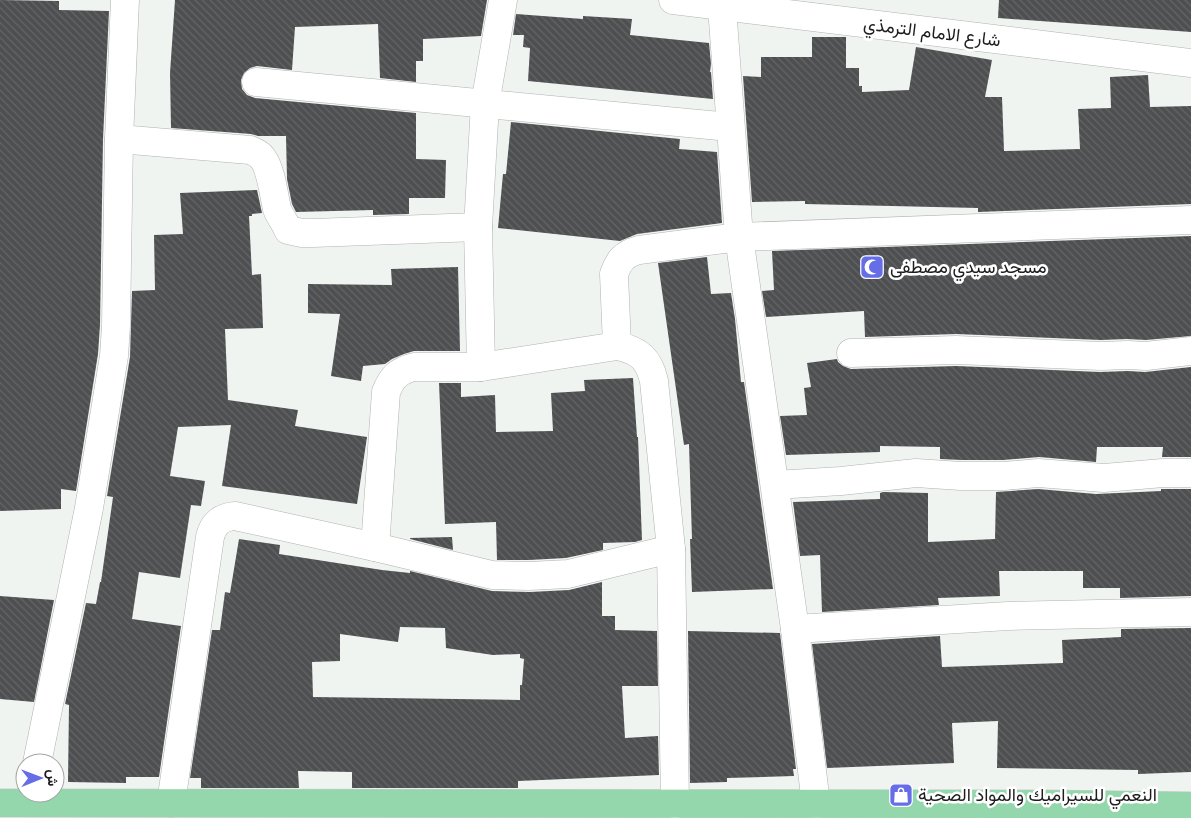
<svg xmlns="http://www.w3.org/2000/svg" width="1191" height="818" font-family="Raleway,Vazirmatn,sans-serif">
	<style>
		.building { fill: url(#building-back-hatch); fill-rule: evenodd }
		.lines { fill: none; stroke-linecap: round; stroke-linejoin: round }
		.minor-casing { stroke: #afb2b0; stroke-width: 29 }
		.primary-casing { stroke: #cdcdcd; stroke-width: 29 }
		.minor { stroke: #fff; stroke-width: 28 }
		.primary { stroke: #94d7ac; stroke-width: 28 }
		.labels { text-anchor: middle; stroke-width: 5; stroke-linejoin: round; paint-order: stroke }
		.street-label { font-size: 18px; fill: #1c1d1c; stroke: #fff }
		.poi-label { font-size: 18px; fill: #1c1d1c; stroke: #fff; text-anchor: start }
	</style>
	<defs>
		<pattern id="building-back-hatch" width="6" height="6" patternUnits="userSpaceOnUse" patternTransform="scale(1.25)"><rect width="6" height="6" fill="#4e4f51"/><path d="M-1 5l2 2M0 0l6 6M5-1l2 2" fill="none" stroke="#646566"/></pattern>
	</defs>
	<rect width="100%" height="100%" fill="#f0f4f1"/>
	<g class="building">
		<path d="M0,0L59,1V10L109,11L103,139L100,325L98,354L76,491L61,489V509L0,511Z"/>
		<path d="M175,0H487L481,36L423,39V61H416V82L380,78L378,24L295,27L292,70L257,66L250,68L244,73L241,80L242,89L247,95L255,98L416,113V159L446,160L445,198H409V214L373,215V210L296,212L292,204L287,179L286,136H258L251,134L171,128L170,73Z"/>
		<path d="M999,0H1191V32L998,18Z"/>
		<path d="M516,14L583,19V16L632,19L630,35L709,43L711,64L710,72H711L713,99L528,81L530,48L523,47L524,35H513Z"/>
		<path d="M812,37H846V68H859V86H862V92L909,90L916,47L992,60L985,97H1002L1004,151L1080,149L1078,109L1111,108L1110,77L1148,75L1150,107L1191,106V204L978,212V208L805,204V201L752,202L743,76L761,77V57H812Z"/>
		<path d="M511,122L680,139L679,149L717,152L722,223L637,234L620,241L498,228L503,174H506Z"/>
		<path d="M257,190L262,213L252,214V216H249L252,275L261,274L263,328L225,329L228,400L298,410L295,426L367,437L357,504L222,486L231,425L178,427L170,476L205,481L201,506L191,505L180,578L139,572L132,619L181,626L159,777H126V783L68,782L69,705L65,704L86,603L96,604L100,582H101L113,497L107,496L130,357L132,291L155,290L154,235L183,234L180,193Z"/>
		<path d="M1191,236V336L1146,340L1127,339L1101,340L956,334L865,337L864,311L766,317L762,291L774,290L772,251Z"/>
		<path d="M707,257L711,294L731,293L735,319L741,382H744L773,589L692,592L690,539H692L689,444L684,445L658,263Z"/>
		<path d="M458,267L460,351H414L404,354L392,359L385,364L363,366L361,381L331,376L340,314L308,313V284L392,285L391,269Z"/>
		<path d="M837,359L838,362L843,366L851,369L956,366L1100,372L1128,371L1145,372L1191,367V457H1162L1163,447H1097L1096,462L1039,457L1003,460H962L940,459V447L880,446V452L786,455L780,416L807,415L804,388L811,387L807,363Z"/>
		<path d="M633,378L637,437H638L642,540L635,542L603,543V550L566,558L529,560H497L496,522L445,524L439,383H461V397L495,395L496,432L553,431L551,393L585,391L584,380Z"/>
		<path d="M1038,489L1096,494L1161,491V489H1191V596L1120,598V588H1083V571H999L1000,596L938,598L939,605L822,612L820,555L800,556L793,502L880,499V493L883,492L928,493V542L995,539L996,492Z"/>
		<path d="M452,537L453,550L410,539V538Z"/>
		<path d="M239,539L280,545L279,554L382,570L410,573V571L492,591L530,592L569,590L602,582V616H615V630L657,631L658,686H622L625,738L658,736L659,775L518,781V788H352V772L298,771L299,788H201V778H190L212,630H220L225,592L230,593ZM400,627L445,628L446,648L493,655L520,654V658L524,659L522,685H520V700L313,697L312,662L340,661V634L398,642Z"/>
		<path d="M0,596L54,600L34,702L0,699Z"/>
		<path d="M1191,628V772L1138,774V770L997,768L998,721L952,723L954,763L827,768L812,644L940,636L942,667L1063,663L1062,640L1121,637V629Z"/>
		<path d="M688,631L780,633L796,769H793L794,776L727,778V782L690,783Z"/>
	</g>
	<g class="lines">
		<g class="minor-casing">
			<g id="minor">
				<path d="M673,0L1191,63"/>
				<path d="M722,7L739,237L795,629L816,804"/>
				<path d="M256,82L730,127"/>
				<path d="M119,139L250,150C255,152 260,154 263,159C271,169 274,196 277,209C280,217 285,222 288,230L302,233H313L478,227"/>
				<path d="M617,346L614,274C619,260 624,254 639,250L739,237L1191,220"/>
				<path d="M851,353L956,350L1101,356L1128,355L1146,356L1191,351"/>
				<path d="M481,367L478,227L485,104L503,0"/>
				<path d="M775,485L841,481L916,473L961,476H1004L1038,473L1104,478L1163,473H1191"/>
				<path d="M375,547L386,392C392,377 398,371 414,367H481L617,346C639,350 649,359 654,381L671,549L675,804"/>
				<path d="M795,629L1008,616L1191,612"/>
				<path d="M37,763L89,508L114,356L116,326L119,139L125,0"/>
				<path d="M171,803L210,537C213,524 221,517 235,516L375,547L492,575L529,576L568,574L671,549"/>
			</g>
		</g>
		<g class="primary-casing">
			<path id="primary" d="M0,803L1041,804L1191,806"/>
		</g>
		<use href="#minor" class="minor"/>
		<use href="#primary" class="primary"/>
	</g>
	<defs>
		<g id="mosque-square" transform="scale(1.25)"><rect x="-9" y="-9" width="18" height="18" rx="4" fill="#656ee7" stroke="#fff"/><path d="M3.5-4.9A6 6 0 1 0 3.5 4.9A5 5 0 1 1 3.5-4.9Z" fill="#fff"/></g>
		<g id="shop-square" transform="scale(1.25)"><rect x="-9" y="-9" width="18" height="18" rx="4" fill="#656ee7" stroke="#fff"/><path d="M-5-2.5h2.3a2.7 3.5 0 0 1 5.4 0H5L5.5 6h-11ZM-1.5-2.5h3a1.5 2.3 0 0 0-3 0Z" fill="#fff"/></g>
	</defs>
	<g fill-rule="evenodd">
		<use href="#mosque-square" x="872" y="267"/>
		<use href="#shop-square" x="901" y="795"/>
	</g>
	<g class="labels">
		<g class="street-label">
			<text transform="translate(932 32) rotate(7)" y="6">شارع الامام الترمذي</text>
		</g>
		<g class="poi-label">
			<text x="890" y="273">مسجد سيدي مصطفى</text>
			<text x="918" y="801">النعمي للسيراميك والمواد الصحية</text>
		</g>
	</g>
	<g transform="translate(40 778) rotate(89)"><circle r="24" fill="#ffffff" stroke="#a4a5a4"/>
	<path d="M0-4L9 19L0 12L-9 19Z" fill="#656ee7"/>
	<text y="-8" font-size="14" font-weight="bold" text-anchor="middle" fill="#1c1d1c">ش</text>
	</g>
</svg>
